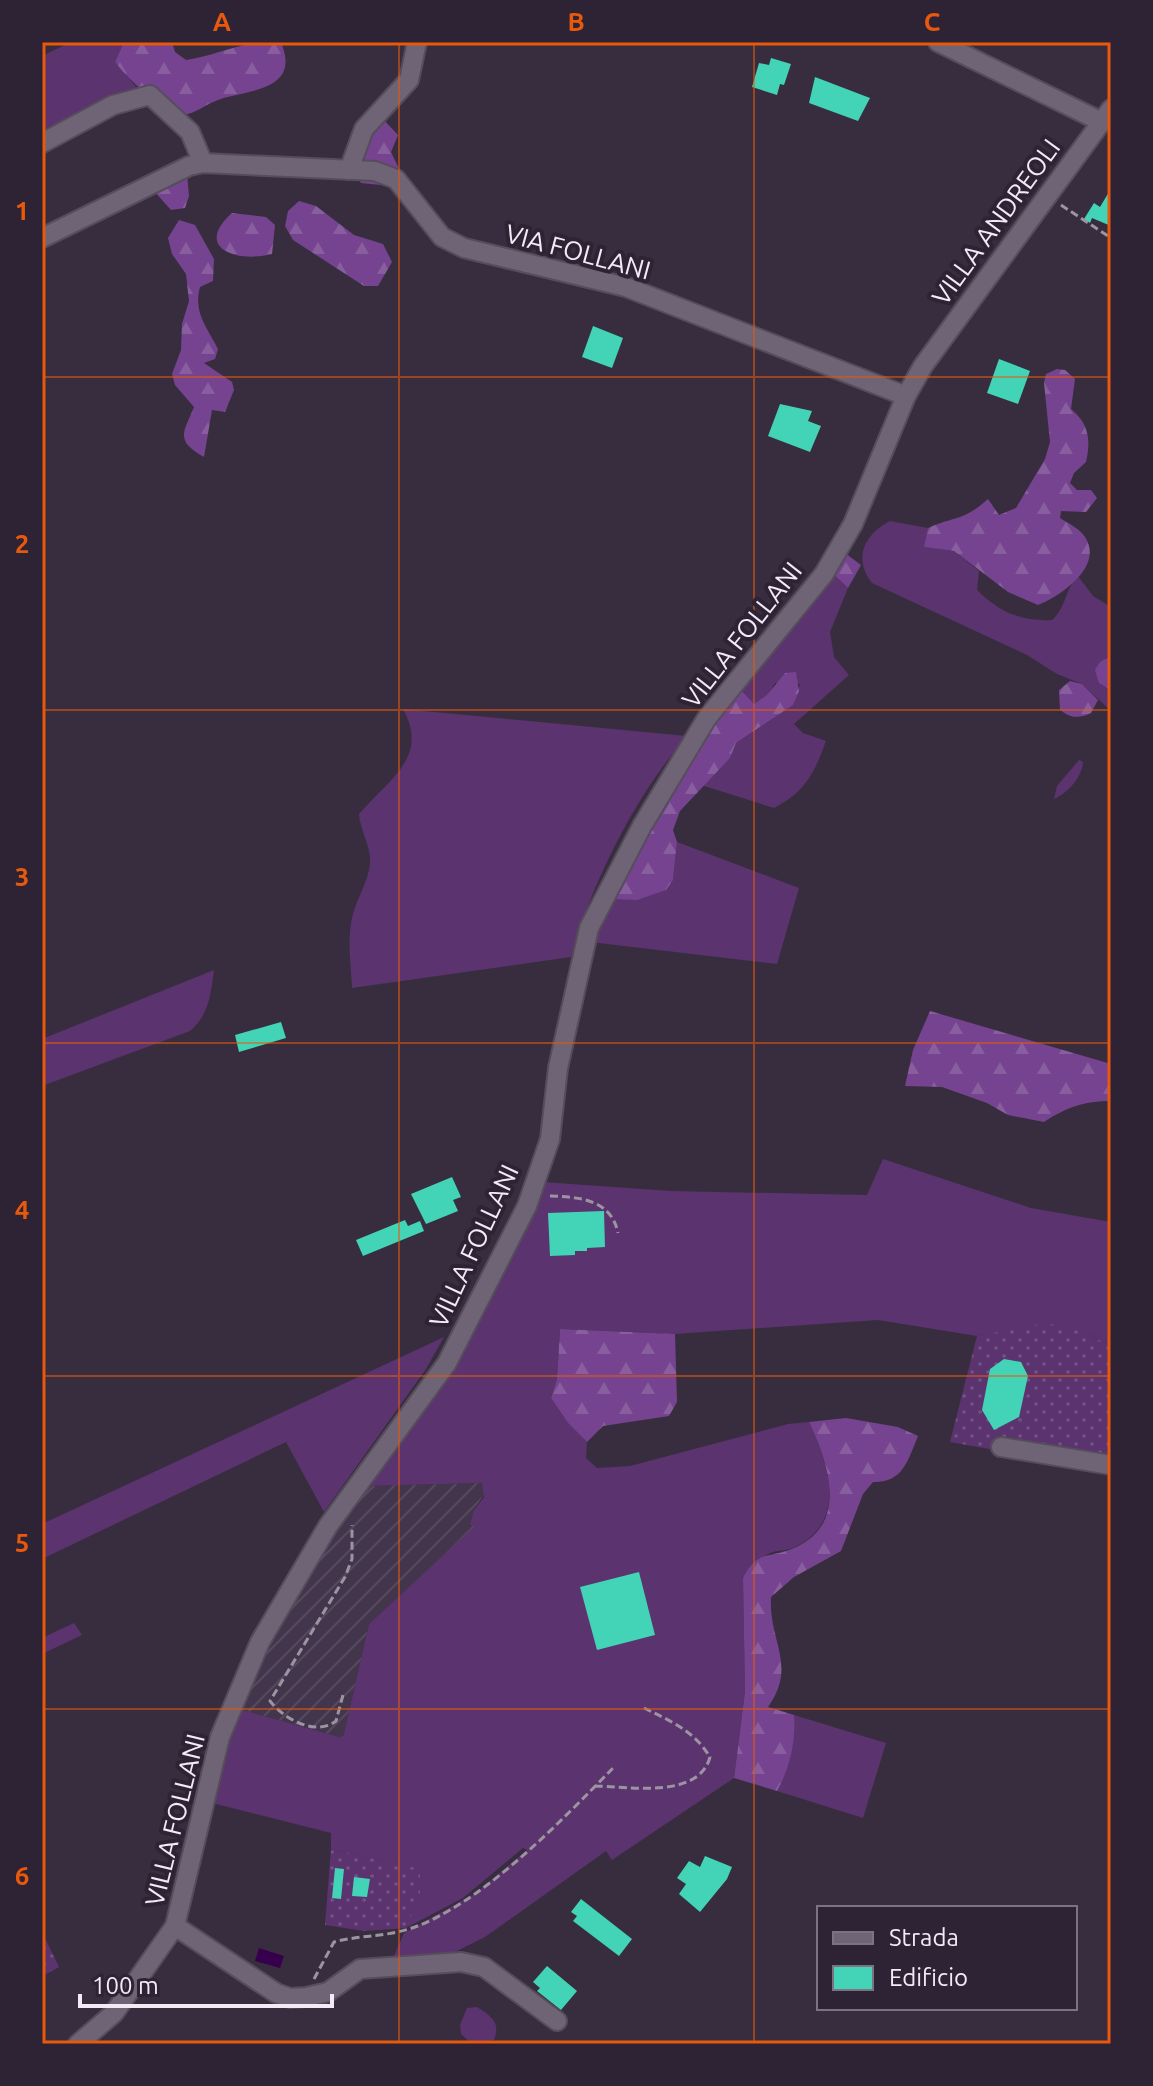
<svg xmlns="http://www.w3.org/2000/svg" width="1153" height="2086" font-family="Ubuntu,sans-serif">
	<style>
		.industrial { fill: url(#industrial-furrows) }
		.grass { fill: #5b336f }
		.forest { fill: url(#forest-firs) }
		.garden { fill: url(#garden-dots) }
		.water { fill: #36004c }
		.building { fill: #43d3b6 }
		.lines { fill: none; stroke-linecap: round; stroke-linejoin: round }
		.minor-casing { stroke: #564d5b; stroke-width: 22 }
		.path { stroke: #9c94a1; stroke-width: 3; stroke-dasharray: 8 4; stroke-linecap: butt }
		.minor { stroke: #6f6376; stroke-width: 18 }
		.grid { fill: none; stroke: #e8590c; stroke-width: 2; stroke-opacity: 0.55 }
		.labels { text-anchor: middle; stroke-width: 8; stroke-linejoin: round; paint-order: stroke }
		.street-label { font-size: 26px; fill: #f2ebf6; stroke: #2e2334 }
		.neatline { fill: none; stroke: #e8590c; stroke-width: 3 }
		.grid-label { font-size: 26px; text-anchor: middle; font-weight: bold; fill: #e8590c }
	</style>
	<defs>
		<pattern id="industrial-furrows" width="10" height="10" patternUnits="userSpaceOnUse" patternTransform="scale(2)"><rect width="10" height="10" fill="#43354c"/><path d="M-1 1l2-2M0 10L10 0M9 11l2-2" fill="none" stroke="#55495e"/></pattern>
		<pattern id="forest-firs" width="22" height="20" patternUnits="userSpaceOnUse" patternTransform="scale(2)"><rect width="22" height="20" fill="#75438f"/><path d="M5 1l3.5 6h-7zM16 11l3.5 6h-7z" fill="#895e9f"/></pattern>
		<pattern id="garden-dots" width="8" height="8" patternUnits="userSpaceOnUse" patternTransform="scale(2)"><rect width="8" height="8" fill="#5b336f"/><path d="M2 2h.1M6 6h.1" fill="none" stroke="#735184" stroke-width="1.8" stroke-linecap="round"/></pattern>
	</defs>
	<rect width="100%" height="100%" fill="#382d3e"/>
	<path class="industrial" d="M482,1483L486,1491L474,1510L476,1526L369,1624L343,1738L239,1709L301,1584L364,1486Z"/>
	<g class="grass">
		<path d="M71,42H124L115,62L137,88L42,139V56Z"/>
		<path d="M890,521L928,528L925,547L954,551L979,571L977,590C998,611 1021,622 1052,620C1067,607 1064,590 1078,576L1093,596L1111,607V711L1082,684L1057,674L1027,655L872,583C853,559 864,534 890,521Z"/>
		<path d="M832,573L848,588L830,632L834,657L849,675L794,724L803,733L826,741C814,774 805,792 774,808L701,785L730,758L736,743L793,705L800,684L775,683L768,695L754,704L741,690Z"/>
		<path d="M403,709L687,736C634,798 594,878 571,957L352,988C351,964 347,941 352,918C356,899 369,881 370,863C371,845 360,831 359,814C388,780 430,757 403,709Z"/>
		<path d="M1079,760L1083,762C1082,777 1068,793 1054,799L1057,786Z"/>
		<path d="M677,842L799,888L777,964L590,942L613,899L673,880Z"/>
		<path d="M214,970C211,993 209,1015 190,1031L42,1086V1039Z"/>
		<path d="M883,1159L1031,1208L1111,1222V1346L1086,1333L1008,1331L977,1336L878,1320L675,1334L560,1329L557,1379L551,1398L568,1423L587,1442L586,1458L597,1468L630,1466L788,1424L809,1422C828,1463 849,1521 795,1547C787,1551 778,1550 770,1553C761,1557 751,1570 743,1578L745,1692L734,1778L612,1860L606,1851L485,1937L451,1954L393,1958L404,1933L476,1893L527,1850L523,1848L463,1898L406,1928L419,1869L331,1849V1833L208,1802L239,1709L343,1738L369,1624L475,1526L470,1525L474,1510L484,1497L482,1483L364,1486L543,1182L671,1191L867,1195Z"/>
		<path d="M444,1337L426,1369L324,1512L286,1442L42,1559V1524Z"/>
		<path d="M74,1623L82,1635L42,1654V1638Z"/>
		<path d="M794,1715L886,1743L863,1818L777,1791L790,1758Z"/>
		<path d="M477,2007C491,2016 501,2022 494,2040L472,2044L461,2034L460,2025L467,2008Z"/>
	</g>
	<g class="forest">
		<path d="M124,42H172L175,52L186,60C217,56 251,36 282,45C300,92 245,90 218,100C205,104 191,118 177,114C160,109 126,77 115,62Z"/>
		<path d="M381,117L398,135L391,152L401,173L381,185L361,183L353,168Z"/>
		<path d="M187,173L189,196L185,208L171,210L154,191Z"/>
		<path d="M299,201L316,206L354,235L383,244L392,262L378,286H364L293,240L285,226L288,211Z"/>
		<path d="M232,213L266,217L275,225L272,254C239,263 192,249 232,213Z"/>
		<path d="M179,220L195,225L214,259L213,281L200,287C193,313 207,327 218,349L215,359L204,363L232,382L234,390L225,412L212,410L204,457C174,440 184,432 194,407L175,385L172,374L181,350L182,324L189,301L186,274L172,254L168,238Z"/>
		<path d="M1057,369L1065,370L1075,379L1071,409C1089,424 1091,440 1086,462L1074,473L1070,483L1077,490H1091L1097,498L1086,512L1061,511L1060,518C1068,523 1080,529 1085,537C1104,566 1062,595 1038,605L1008,592L954,551L924,547L928,528C955,516 964,521 988,499L999,515L1016,508L1045,459L1050,442L1044,383L1046,374Z"/>
		<path d="M845,553L861,565L848,588L832,573Z"/>
		<path d="M1111,656V690L1099,683L1095,670L1100,662Z"/>
		<path d="M796,672L799,691L793,705L736,743L730,758L680,811L673,830L677,842L673,880L666,890L637,900L613,899L696,749L741,690L754,704L767,695L785,673Z"/>
		<path d="M1070,681L1082,684L1098,700L1091,713C1078,719 1071,718 1060,710L1059,690Z"/>
		<path d="M930,1011L1111,1064V1101C1084,1101 1067,1107 1044,1122L1008,1115L987,1103L942,1087L905,1086L913,1050Z"/>
		<path d="M560,1329L675,1334L677,1402L669,1416L603,1426L587,1442L568,1423L551,1398L557,1379Z"/>
		<path d="M846,1418L898,1427L918,1436C908,1460 903,1483 873,1482L863,1494L841,1551L794,1577L771,1597C768,1641 798,1665 768,1707L794,1715C796,1741 790,1768 777,1791L734,1778L745,1692L743,1578C758,1549 769,1559 794,1548C850,1524 828,1462 809,1422Z"/>
	</g>
	<g class="garden">
		<path d="M1046,1323L1086,1333L1111,1346V1441L1104,1469L950,1442L977,1336Z"/>
		<path d="M331,1849L420,1869V1895L406,1928L364,1931L325,1925Z"/>
		<path d="M42,1932L59,1967L42,1976Z"/>
	</g>
	<path class="water" d="M259,1948L284,1956L280,1968L255,1961Z"/>
	<g class="building">
		<path d="M771,58L791,64L784,85L780,84L777,95L752,87L759,63L769,65Z"/>
		<path d="M815,77L870,98L858,121L809,103Z"/>
		<path d="M1109,192L1111,226L1092,218L1090,223L1084,219L1094,203L1100,207Z"/>
		<path d="M593,326L623,338L612,368L582,357Z"/>
		<path d="M999,359L1030,371L1018,404L987,393Z"/>
		<path d="M780,404L812,411L808,421L821,426L810,452L768,436Z"/>
		<path d="M281,1022L286,1038L239,1052L235,1035Z"/>
		<path d="M452,1177L461,1197L453,1200L458,1211L426,1224L411,1194Z"/>
		<path d="M604,1211L605,1247L587,1248V1251H575V1255L550,1256L548,1213Z"/>
		<path d="M405,1220L408,1226L420,1221L424,1231L363,1256L356,1240Z"/>
		<path d="M1004,1359L1021,1362L1028,1376L1019,1417L994,1430L982,1410L990,1369Z"/>
		<path d="M639,1572L655,1635L597,1650L580,1587Z"/>
		<path d="M705,1856L732,1867L727,1879L700,1912L679,1894L686,1884L677,1878L689,1861L700,1867Z"/>
		<path d="M335,1868L344,1869L341,1899L332,1898Z"/>
		<path d="M354,1877L370,1879L367,1897L352,1896Z"/>
		<path d="M581,1899L632,1939L619,1956L573,1921L577,1916L571,1912Z"/>
		<path d="M547,1966L577,1991L561,2010L537,1991L540,1988L533,1982Z"/>
	</g>
	<g class="lines">
		<g class="minor-casing">
			<g id="minor">
				<path d="M938,42L1102,122"/>
				<path d="M42,143L113,105L150,95L190,132L203,163"/>
				<path d="M349,170L364,129L409,80L417,42"/>
				<path d="M42,238L189,166L203,163L375,171L396,179L442,237L464,248L626,287L906,396"/>
				<path d="M1001,1447L1111,1465"/>
				<path d="M175,1926L276,1993L290,1998L306,1997L328,1992L360,1969L461,1962L484,1967L557,2021"/>
				<path d="M78,2044L114,2013L175,1926L220,1737L260,1642L328,1526L447,1363L527,1206L550,1139L558,1068L589,928L642,826L707,718L824,574L853,524L906,396L923,366L1111,109"/>
			</g>
		</g>
		<g class="path">
			<path d="M1061,205L1111,238"/>
			<path d="M550,1196C579,1197 611,1199 618,1233"/>
			<path d="M343,1695L336,1721C315,1737 283,1718 270,1701L345,1577L352,1559V1525"/>
			<path d="M595,1786C630,1787 699,1799 710,1757C694,1731 671,1721 644,1708"/>
			<path d="M314,1979L334,1942C360,1935 386,1937 412,1928C482,1904 562,1820 613,1768"/>
		</g>
		<use href="#minor" class="minor"/>
	</g>
	<path class="grid" d="M399,42V2044M754,42V2044M42,377H1111M42,710H1111M42,1043H1111M42,1376H1111M42,1709H1111"/>
	<g class="labels">
		<g class="street-label">
			<text transform="translate(996 222) rotate(-54)" y="9">VILLA ANDREOLI</text>
			<text transform="translate(578 252) rotate(15)" y="9">VIA FOLLANI</text>
			<text transform="translate(742 635) rotate(-52)" y="9">VILLA FOLLANI</text>
			<text transform="translate(474 1246) rotate(-65)" y="9">VILLA FOLLANI</text>
			<text transform="translate(175 1820) rotate(-76)" y="9">VILLA FOLLANI</text>
		</g>
	</g>
	<rect width="1153" height="2086" fill="none" stroke="#2e2334" stroke-width="88"/>
	<rect x="817" y="1906" width="260" height="104" fill="#2e2334" stroke="#7c7382" stroke-width="2"/>
	<rect x="833" y="1932" width="40" height="12" fill="#6f6376" stroke="#7c7382" stroke-width="2"/>
	<text x="889" y="1946" font-size="24" fill="#f2ebf6">Strada</text>
	<rect x="833" y="1966" width="40" height="24" fill="#43d3b6" stroke="#7c7382" stroke-width="2"/>
	<text x="889" y="1986" font-size="24" fill="#f2ebf6">Edificio</text>
	<path d="M80 1994v12h252v-12" fill="none" stroke="#f2ebf6" stroke-width="4"/>
	<text x="92" y="1994" font-size="24" fill="#f2ebf6" stroke="#2e2334" stroke-width="6" paint-order="stroke">100 m</text>
	<rect x="44" y="44" width="1065" height="1998" class="neatline"/>
	<g class="grid-label">
		<text x="222" y="31">A</text>
		<text x="576" y="31">B</text>
		<text x="932" y="31">C</text>
		<text x="22" y="220">1</text>
		<text x="22" y="553">2</text>
		<text x="22" y="886">3</text>
		<text x="22" y="1219">4</text>
		<text x="22" y="1552">5</text>
		<text x="22" y="1885">6</text>
	</g>
</svg>
